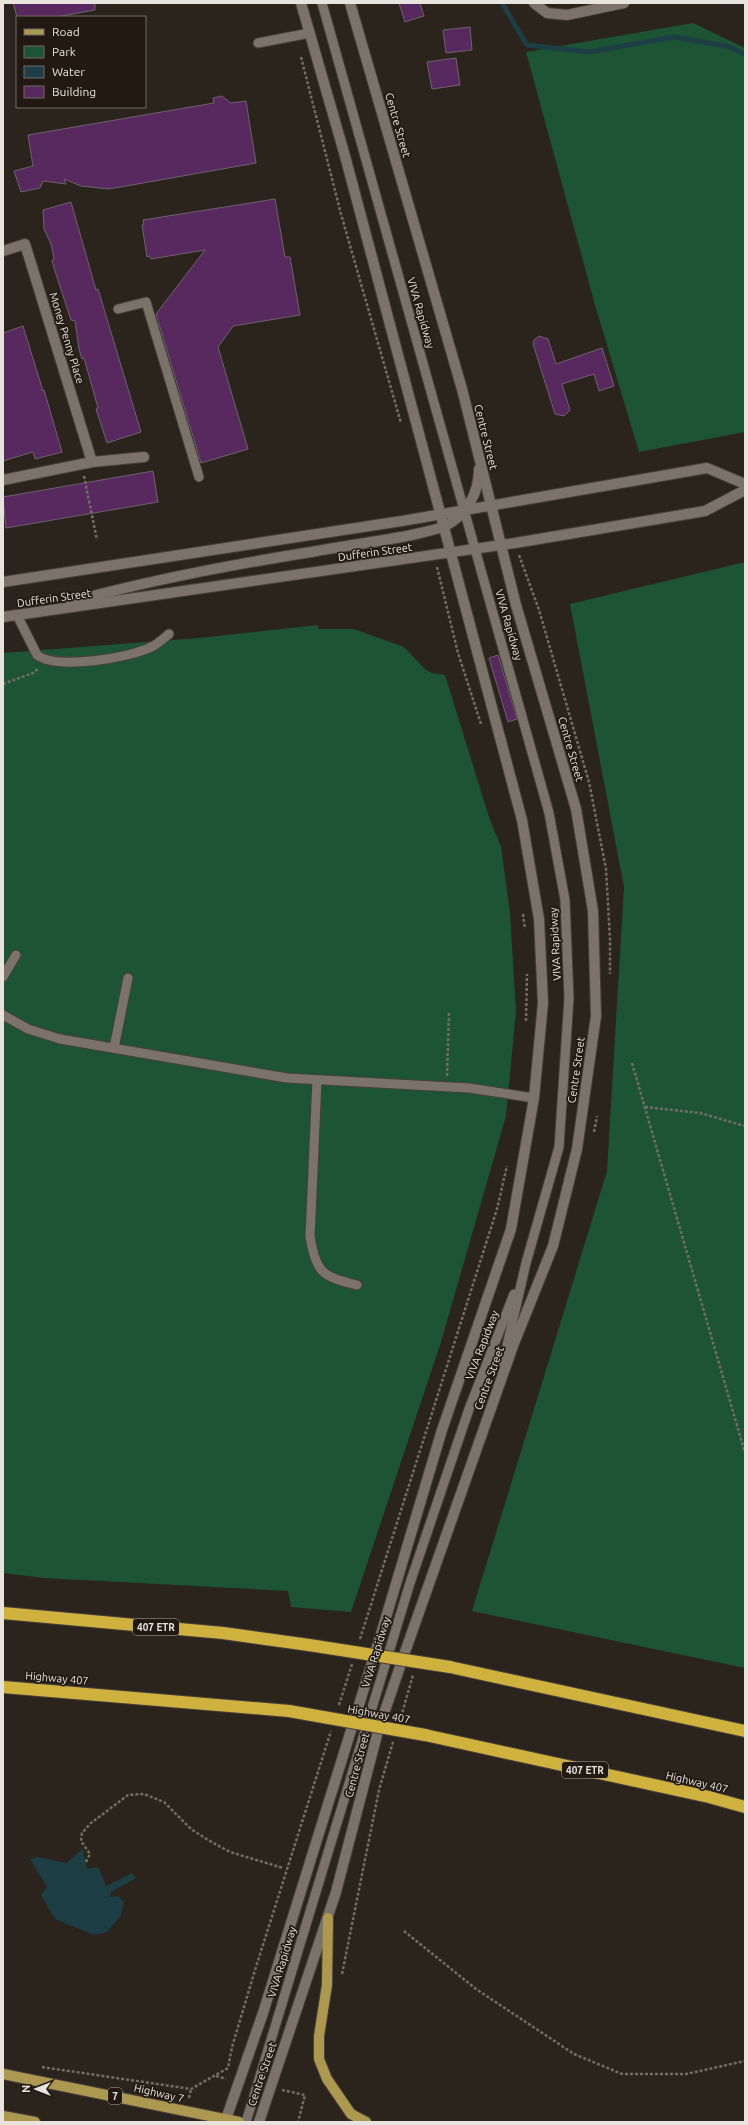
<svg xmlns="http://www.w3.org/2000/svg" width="748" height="2125" font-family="Ubuntu,sans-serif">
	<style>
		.green { fill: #1c5434 }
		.water { fill: #1c3e44 }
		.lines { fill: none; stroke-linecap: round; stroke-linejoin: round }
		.stream { stroke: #1c3e44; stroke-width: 5 }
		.building { fill: #58295e; stroke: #6c636d }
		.lane-casing { stroke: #47403a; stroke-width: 11 }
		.street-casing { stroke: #47403a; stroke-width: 12 }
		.secondary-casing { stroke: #47403a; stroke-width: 12 }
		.primary-casing { stroke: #47403a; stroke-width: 12 }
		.highway-casing { stroke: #47403a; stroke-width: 14 }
		.path { stroke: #736d66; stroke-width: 2.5; stroke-dasharray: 3 2; stroke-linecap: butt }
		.lane { stroke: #7b7269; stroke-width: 9 }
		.street { stroke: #7b7269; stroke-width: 10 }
		.secondary { stroke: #7b7269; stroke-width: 10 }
		.primary { stroke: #ad984f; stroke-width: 10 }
		.highway { stroke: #cfb13e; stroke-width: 12 }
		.highway-bridge-casing { stroke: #47403a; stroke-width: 14; stroke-linecap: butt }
		.highway-bridge { stroke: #cfb13e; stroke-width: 12 }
		.labels { text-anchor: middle; stroke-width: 3.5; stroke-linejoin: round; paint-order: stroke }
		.shield { fill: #221a12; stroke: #ada7a0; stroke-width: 1 }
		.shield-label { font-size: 10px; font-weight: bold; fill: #e8e3dd }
		.street-label { font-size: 11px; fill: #e8e3dd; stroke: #221a12 }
	</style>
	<rect width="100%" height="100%" fill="#2b241c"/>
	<g class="green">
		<path d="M693,23L745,48V432L639,452L595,305L526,52Z"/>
		<path d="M745,562V1668L472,1611L607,1171L624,887L570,604Z"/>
		<path d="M318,625V629H354L404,647L426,670L432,673L445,675L489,817L501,847L510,913L516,1011L506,1116L441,1342L351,1612L291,1607L288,1591L45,1578L3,1573V653L199,638Z"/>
	</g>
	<path class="water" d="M83,1849L87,1869L98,1867L106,1886L132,1873L136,1878L111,1892L110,1897L118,1896L124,1902L121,1915L107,1932L94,1935L55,1919L41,1895L47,1887L30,1859L38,1857L66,1863Z"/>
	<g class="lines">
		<path class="stream" d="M502,3L527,45L589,52L674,37L727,46L745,54"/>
	</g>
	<g class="building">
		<path d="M13,3H95V10L56,17H17Z"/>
		<path d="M399,3H420L424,16L405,22Z"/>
		<path d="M470,27L472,50L446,53L443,30Z"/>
		<path d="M456,58L460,85L432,89L427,62Z"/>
		<path d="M222,96L231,103L246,101L256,163L109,189L81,186L64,179L66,184L43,181L40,188L21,192L14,171L33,166L28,135L214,103L213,98Z"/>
		<path d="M275,199L285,257H290L300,315L233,326L218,347L248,449L201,463L156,314L205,250L151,259L150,256L147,257L142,225H144L143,220Z"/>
		<path d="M71,202L96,290L98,289L141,432L107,443L96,409L98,408L84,358L82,359L79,349L75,321L71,320L55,271L52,261L54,258L51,244L44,229L43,210Z"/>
		<path d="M23,326L43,391L44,390L62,452L35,459L33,452L3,461V333Z"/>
		<path d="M539,336L548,339L556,364L602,348L614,386L599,391L594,374L562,384L570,410L564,416L555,414L533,344L534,340Z"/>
		<path d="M153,471L158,502L6,528L3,497Z"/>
		<path d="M498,655L517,719L508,722L489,658Z"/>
	</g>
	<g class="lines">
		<g class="lane-casing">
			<g id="lane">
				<path d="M322,3L549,813L565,900L569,998L559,1147L526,1263L503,1363"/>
				<path d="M258,43L310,33"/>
				<path d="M118,309L146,302L199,477"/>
				<path d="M17,615L37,655C57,670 130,658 151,647C158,644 163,639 169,634"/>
				<path d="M3,977L16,955"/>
				<path d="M3,1015L28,1029L60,1039L287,1078L469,1088L534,1098"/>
				<path d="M114,1048L128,978"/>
				<path d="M317,1080L310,1237C317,1274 322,1276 357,1285"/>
				<path d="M246,2122L410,1583L469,1409L514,1294"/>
			</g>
		</g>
		<g class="street-casing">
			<g id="street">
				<path d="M534,3L547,13L567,15L624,3"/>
				<path d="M3,251L25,244L92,462"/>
				<path d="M3,480L92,462L144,457"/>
			</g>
		</g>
		<g class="secondary-casing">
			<g id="secondary">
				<path d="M3,582L402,521L707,468L745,484"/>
				<path d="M71,602C149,580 230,565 311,552C343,546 375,542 407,536C419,533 433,531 445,526C466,515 479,494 479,469"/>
				<path d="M3,617L515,543L705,511L745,490"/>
				<path d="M225,2122L263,2013L381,1634L442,1430L511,1229L534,1098L543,1003L539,919L522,820L345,156L301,3"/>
				<path d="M259,2122L336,1892L378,1731L405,1652L513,1346L553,1246L577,1149L596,1016L593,911L576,809L516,605L462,389L350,3"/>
			</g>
		</g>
		<g class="primary-casing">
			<g id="primary">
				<path d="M328,1918L327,1985L319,2036V2059L327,2079L351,2114L366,2122"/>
				<path d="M3,2074L239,2122"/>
				<path d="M3,2116L35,2122"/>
			</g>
		</g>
		<g class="highway-casing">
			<g id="highway">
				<path d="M3,1613L223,1633L309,1645"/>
				<path d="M450,1667L745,1731"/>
				<path d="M3,1687L289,1711"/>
				<path d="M425,1735L709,1797L745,1807"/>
			</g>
		</g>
		<g class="path">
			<path d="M301,57L341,214L401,423"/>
			<path d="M84,476L97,540"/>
			<path d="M519,555L539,610L589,782L606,869L610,939V974"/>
			<path d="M437,567L458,653L481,724"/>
			<path d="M3,684L33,673L39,668"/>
			<path d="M523,914L525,929"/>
			<path d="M526,1021L527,974"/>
			<path d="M632,1063L745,1453"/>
			<path d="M447,1076L449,1012"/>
			<path d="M645,1107L700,1113L745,1126"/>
			<path d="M594,1132L597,1116"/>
			<path d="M360,1639L497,1209L507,1166"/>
			<path d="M339,1705L352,1664"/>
			<path d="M401,1717L413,1675"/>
			<path d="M86,1862L90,1854L81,1841L82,1833L91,1823L128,1795L144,1794L164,1802L191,1829L208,1840L230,1852L283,1868"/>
			<path d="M404,1931L476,1989L574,2054L622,2074H686L745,2061"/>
			<path d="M342,1974L379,1790L393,1742"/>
			<path d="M42,2067L191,2089L228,2068L232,2047L255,1970L331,1731"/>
			<path d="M216,2076L226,2079"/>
			<path d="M282,2090L305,2095L298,2122"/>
			<path d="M189,2098L191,2089"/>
		</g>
		<use href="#lane" class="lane"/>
		<use href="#street" class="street"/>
		<use href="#secondary" class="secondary"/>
		<use href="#primary" class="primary"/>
		<use href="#highway" class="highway"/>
		<g class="highway-bridge-casing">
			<g id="highway-bridge">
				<path d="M309,1645L450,1667"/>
				<path d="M289,1711L425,1735"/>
			</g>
		</g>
		<use href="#highway-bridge" class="highway-bridge"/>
	</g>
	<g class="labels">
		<g class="shield">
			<rect x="133" y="1619" width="46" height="16" rx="3"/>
			<rect x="562" y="1762" width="46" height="16" rx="3"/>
			<rect x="108" y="2088" width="14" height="16" rx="3"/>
		</g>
		<g class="shield-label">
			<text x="156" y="1631">407 ETR</text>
			<text x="585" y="1774">407 ETR</text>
			<text x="115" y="2100">7</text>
		</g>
		<g class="street-label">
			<text transform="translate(398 125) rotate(74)" y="4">Centre Street</text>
			<text transform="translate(421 313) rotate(74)" y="4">VIVA Rapidway</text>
			<text transform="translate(67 338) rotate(73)" y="4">Money Penny Place</text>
			<text transform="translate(486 437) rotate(76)" y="4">Centre Street</text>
			<text transform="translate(375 552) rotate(-8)" y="4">Dufferin Street</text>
			<text transform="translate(54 598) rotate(-8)" y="4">Dufferin Street</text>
			<text transform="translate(509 625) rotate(74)" y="4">VIVA Rapidway</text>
			<text transform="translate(571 749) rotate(74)" y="4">Centre Street</text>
			<text transform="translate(555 944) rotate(-93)" y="4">VIVA Rapidway</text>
			<text transform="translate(576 1070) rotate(-82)" y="4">Centre Street</text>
			<text transform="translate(482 1345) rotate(-69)" y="4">VIVA Rapidway</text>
			<text transform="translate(489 1378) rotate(-70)" y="4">Centre Street</text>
			<text transform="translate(376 1652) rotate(-73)" y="4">VIVA Rapidway</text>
			<text transform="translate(57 1678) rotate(5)" y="4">Highway 407</text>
			<text transform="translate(379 1714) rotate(10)" y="4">Highway 407</text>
			<text transform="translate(357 1765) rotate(-75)" y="4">Centre Street</text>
			<text transform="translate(697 1782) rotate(13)" y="4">Highway 407</text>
			<text transform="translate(282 1962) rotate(-73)" y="4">VIVA Rapidway</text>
			<text transform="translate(262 2074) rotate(-71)" y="4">Centre Street</text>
			<text transform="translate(159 2093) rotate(13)" y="4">Highway 7</text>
		</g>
	</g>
	<rect width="748" height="2125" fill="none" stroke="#e8e3dd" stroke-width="8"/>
	<rect x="16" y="16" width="130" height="92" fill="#221a12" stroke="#716a63"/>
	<rect x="24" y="29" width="20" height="6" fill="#ad984f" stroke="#716a63"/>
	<text x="52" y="36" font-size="12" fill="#e8e3dd">Road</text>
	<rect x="24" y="46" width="20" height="12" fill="#1c5434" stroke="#716a63"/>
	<text x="52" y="56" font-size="12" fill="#e8e3dd">Park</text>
	<rect x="24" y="66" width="20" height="12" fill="#1c3e44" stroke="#716a63"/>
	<text x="52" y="76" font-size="12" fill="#e8e3dd">Water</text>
	<rect x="24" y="86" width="20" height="12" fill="#58295e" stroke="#716a63"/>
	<text x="52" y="96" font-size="12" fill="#e8e3dd">Building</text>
	<g transform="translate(36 2089) rotate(270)" stroke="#221a12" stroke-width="3" paint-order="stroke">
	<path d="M0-3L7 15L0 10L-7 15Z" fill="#e8e3dd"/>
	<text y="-6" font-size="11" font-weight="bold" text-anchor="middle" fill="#e8e3dd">N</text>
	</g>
</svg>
